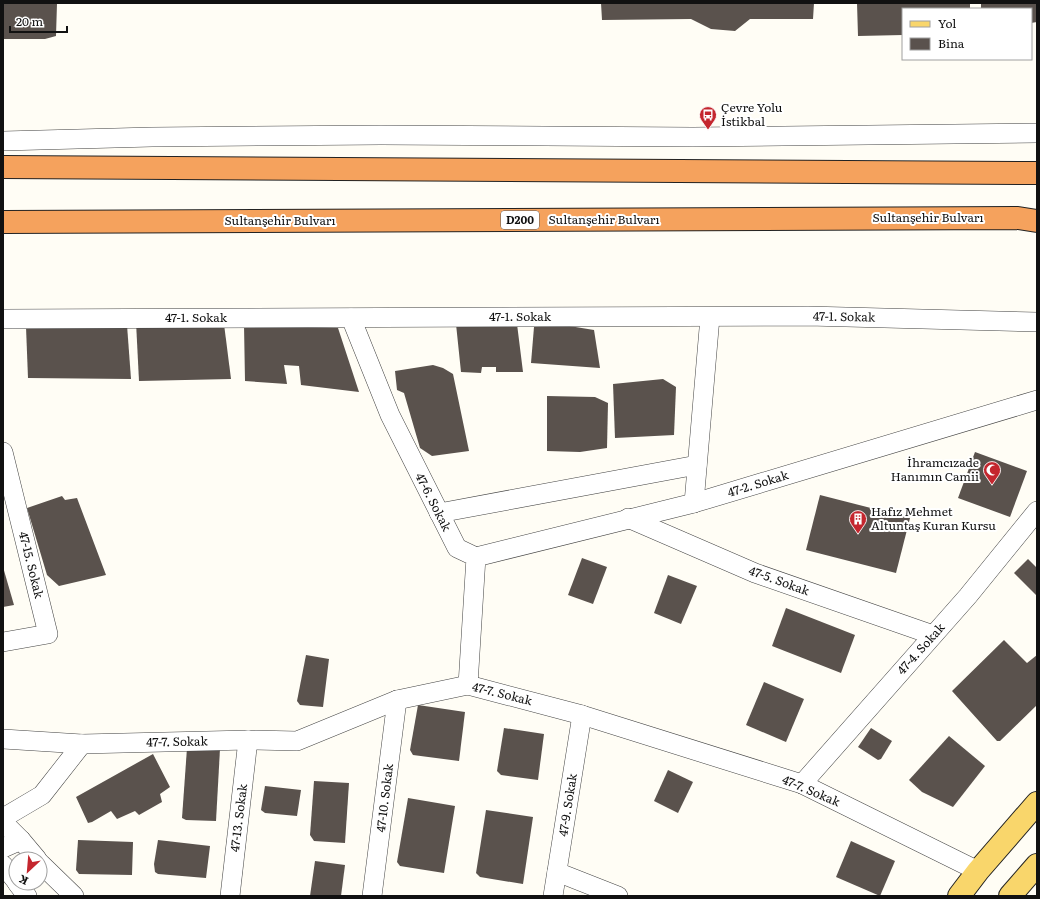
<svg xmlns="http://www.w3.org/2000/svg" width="1040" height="899" font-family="Literata,serif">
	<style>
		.building { fill: #5a524d }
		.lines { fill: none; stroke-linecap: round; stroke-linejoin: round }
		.minor-casing { stroke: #444; stroke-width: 20 }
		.major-casing { stroke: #222; stroke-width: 24 }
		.highway-casing { stroke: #222; stroke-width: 24 }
		.minor { stroke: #fff; stroke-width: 19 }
		.major { stroke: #f9d66b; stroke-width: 22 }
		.highway { stroke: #f5a25d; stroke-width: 22 }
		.labels { text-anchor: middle; stroke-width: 4; stroke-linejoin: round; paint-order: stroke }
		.shield { fill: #fff; stroke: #585858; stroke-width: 1 }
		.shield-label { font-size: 11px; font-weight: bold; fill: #111 }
		.poi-label { font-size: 12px; fill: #111; stroke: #fff; text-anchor: start }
		.street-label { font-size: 12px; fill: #111; stroke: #fff }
	</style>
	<rect width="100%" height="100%" fill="#fffdf5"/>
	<g class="building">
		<path d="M3,3H57L56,36L45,39H3Z"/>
		<path d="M601,3H814L813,19H750L735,31L711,29L691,19L602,20Z"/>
		<path d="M857,3H970V9H903V35L858,36Z"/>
		<path d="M981,3H1037V22L1031,23V9H981Z"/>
		<path d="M136,322L224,324L231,379L139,381Z"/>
		<path d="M456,324H517L523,372H496V367H482L481,373L461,372Z"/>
		<path d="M557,324L594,330L600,368L531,363L534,327Z"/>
		<path d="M127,325L131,379L28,378L26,327Z"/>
		<path d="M244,325L338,328L359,392L301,385L299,366L284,365L287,384L245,381Z"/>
		<path d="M433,365L443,368L453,374L469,451L432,456L420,448L404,393L397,390L395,371Z"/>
		<path d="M663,379L676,387L674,435L615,438L613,384Z"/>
		<path d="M547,396L595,397L608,403L607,448L580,452L547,451Z"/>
		<path d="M975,452L1027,471L1010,517L958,498Z"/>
		<path d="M820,495L910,518L896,573L806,550Z"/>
		<path d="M62,496L65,500L77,498L106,575L59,586L47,575L27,508Z"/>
		<path d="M582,558L607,567L593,604L568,595Z"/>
		<path d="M1028,559L1037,568V596L1014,573Z"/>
		<path d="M3,567L14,605L3,607Z"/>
		<path d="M668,575L697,586L681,624L654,613Z"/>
		<path d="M786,608L855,635L841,673L772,646Z"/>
		<path d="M1004,640L1027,663L1037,655V705L1000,741H997L952,691Z"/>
		<path d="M306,655L329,659L323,707L300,705L297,701Z"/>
		<path d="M764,682L804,699L786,742L746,725Z"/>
		<path d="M418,705L465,712L459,761L413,755L410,750Z"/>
		<path d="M504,728L544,734L538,780L501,775L497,771Z"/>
		<path d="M871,728L892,741L881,759L878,760L858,747Z"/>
		<path d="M949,736L985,766L953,807L922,792L909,780Z"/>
		<path d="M187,748L220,749L216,821L186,820L182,818Z"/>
		<path d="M153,754L170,787L160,794L162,802L139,815L135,811L117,819L111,811L92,822L88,823L76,797Z"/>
		<path d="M668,770L693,782L678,813L654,801Z"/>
		<path d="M314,781L349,783L345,843L314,841L310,835Z"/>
		<path d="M265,786L301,790L297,816L265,813L261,810Z"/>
		<path d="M408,798L455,806L444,873L400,866L397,862Z"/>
		<path d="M486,810L533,817L523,884L480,877L476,873Z"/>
		<path d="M78,840L133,842L132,875L79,874L76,870Z"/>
		<path d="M158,840L210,846L206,878L158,874L155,872L154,864Z"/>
		<path d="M851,841L895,861L880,896L836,877Z"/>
		<path d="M315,861L345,865L341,896H310Z"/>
	</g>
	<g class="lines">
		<g class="minor-casing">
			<g id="minor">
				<path d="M3,141L152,137L381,135L693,137L1037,133"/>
				<path d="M351,318L390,415L457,548L476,557L468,685"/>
				<path d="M3,319L808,316L1037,322"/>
				<path d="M3,452L48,634L3,642"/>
				<path d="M694,503L710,317"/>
				<path d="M439,513L697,465"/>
				<path d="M628,518L755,573L933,635"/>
				<path d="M476,557L694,503L1037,400"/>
				<path d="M3,739L82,744L248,740L297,741L397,700L468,685L582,715L802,784L978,871"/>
				<path d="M802,784L968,596L1037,511"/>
				<path d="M3,818L42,795L82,744"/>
				<path d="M3,822L21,840L37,859"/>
				<path d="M3,848L21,840"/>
				<path d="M40,863L74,896"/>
				<path d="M3,865L16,881"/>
				<path d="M557,872L618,896"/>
				<path d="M17,883L27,896"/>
				<path d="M230,896L248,740"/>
				<path d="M372,896L397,700"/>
				<path d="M553,896L582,715"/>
			</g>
		</g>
		<g class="major-casing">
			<g id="major">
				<path d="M959,896L978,871L1037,803"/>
				<path d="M1010,896L1037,865"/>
			</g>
		</g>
		<g class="highway-casing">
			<g id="highway">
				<path d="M3,167L1037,173"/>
				<path d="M3,222L1018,218L1037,221"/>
			</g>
		</g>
		<use href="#minor" class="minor"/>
		<use href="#major" class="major"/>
		<use href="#highway" class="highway"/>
	</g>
	<defs>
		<g id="bus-pin" transform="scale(0.9)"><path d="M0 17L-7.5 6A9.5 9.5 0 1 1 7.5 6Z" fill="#c4262e" stroke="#fff"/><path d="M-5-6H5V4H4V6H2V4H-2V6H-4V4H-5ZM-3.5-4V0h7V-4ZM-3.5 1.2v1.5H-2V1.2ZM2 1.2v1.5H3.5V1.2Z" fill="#fff"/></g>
		<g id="mosque-pin" transform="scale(0.9)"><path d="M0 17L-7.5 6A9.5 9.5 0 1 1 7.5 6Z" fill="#c4262e" stroke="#fff"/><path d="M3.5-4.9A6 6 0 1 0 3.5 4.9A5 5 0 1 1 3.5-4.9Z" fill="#fff"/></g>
		<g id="building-pin" transform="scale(0.9)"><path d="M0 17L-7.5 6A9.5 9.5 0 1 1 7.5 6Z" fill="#c4262e" stroke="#fff"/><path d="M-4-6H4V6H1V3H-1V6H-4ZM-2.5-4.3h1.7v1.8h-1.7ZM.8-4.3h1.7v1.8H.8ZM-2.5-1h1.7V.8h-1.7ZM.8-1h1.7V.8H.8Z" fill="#fff"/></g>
	</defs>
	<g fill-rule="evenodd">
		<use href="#bus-pin" x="708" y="115"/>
		<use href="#mosque-pin" x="992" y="470"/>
		<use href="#building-pin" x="858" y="519"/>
	</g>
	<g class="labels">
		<rect class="shield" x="501" y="211" width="38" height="18" rx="3"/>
		<g class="shield-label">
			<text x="520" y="224">D200</text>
		</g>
		<g class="poi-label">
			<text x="721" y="112">Çevre Yolu<tspan x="721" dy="14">İstikbal</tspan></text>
			<text x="979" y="467" text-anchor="end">İhramcızade<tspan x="979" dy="14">Hanımın Camii</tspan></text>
			<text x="871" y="516">Hafız Mehmet<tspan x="871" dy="14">Altuntaş Kuran Kursu</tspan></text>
		</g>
		<g class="street-label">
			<text x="928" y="222">Sultanşehir Bulvarı</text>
			<text x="604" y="224">Sultanşehir Bulvarı</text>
			<text x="280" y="225">Sultanşehir Bulvarı</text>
			<text x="520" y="321">47-1. Sokak</text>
			<text transform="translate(844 317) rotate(1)" y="4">47-1. Sokak</text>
			<text x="196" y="322">47-1. Sokak</text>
			<text transform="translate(758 484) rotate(-17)" y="4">47-2. Sokak</text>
			<text transform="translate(433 502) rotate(63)" y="4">47-6. Sokak</text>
			<text transform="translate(31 565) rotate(76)" y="4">47-15. Sokak</text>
			<text transform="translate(779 581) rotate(20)" y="4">47-5. Sokak</text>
			<text transform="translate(921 649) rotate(-48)" y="4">47-4. Sokak</text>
			<text transform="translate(502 694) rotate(14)" y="4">47-7. Sokak</text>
			<text transform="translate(177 742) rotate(-1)" y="4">47-7. Sokak</text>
			<text transform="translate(811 791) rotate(23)" y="4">47-7. Sokak</text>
			<text transform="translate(385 798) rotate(-83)" y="4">47-10. Sokak</text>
			<text transform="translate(568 805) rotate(-81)" y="4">47-9. Sokak</text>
			<text transform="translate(239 818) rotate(-83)" y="4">47-13. Sokak</text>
		</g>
	</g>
	<rect width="1040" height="899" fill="none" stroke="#111111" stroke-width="8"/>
	<rect x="902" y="8" width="130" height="52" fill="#ffffff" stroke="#a0a0a0"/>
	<rect x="910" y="21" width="20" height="6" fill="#f9d66b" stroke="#a0a0a0"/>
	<text x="938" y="28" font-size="12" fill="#111111">Yol</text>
	<rect x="910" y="38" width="20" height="12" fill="#5a524d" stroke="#a0a0a0"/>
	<text x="938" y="48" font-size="12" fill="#111111">Bina</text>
	<g transform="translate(28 871) rotate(206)"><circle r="19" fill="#ffffff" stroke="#a0a0a0"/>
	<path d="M0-3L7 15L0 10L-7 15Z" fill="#c4262e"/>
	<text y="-6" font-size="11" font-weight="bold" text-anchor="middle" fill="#111111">K</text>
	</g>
	<path d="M10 26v6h57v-6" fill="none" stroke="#111111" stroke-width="2"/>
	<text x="16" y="26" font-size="12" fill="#111111" stroke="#ffffff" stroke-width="3" paint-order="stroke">20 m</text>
</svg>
